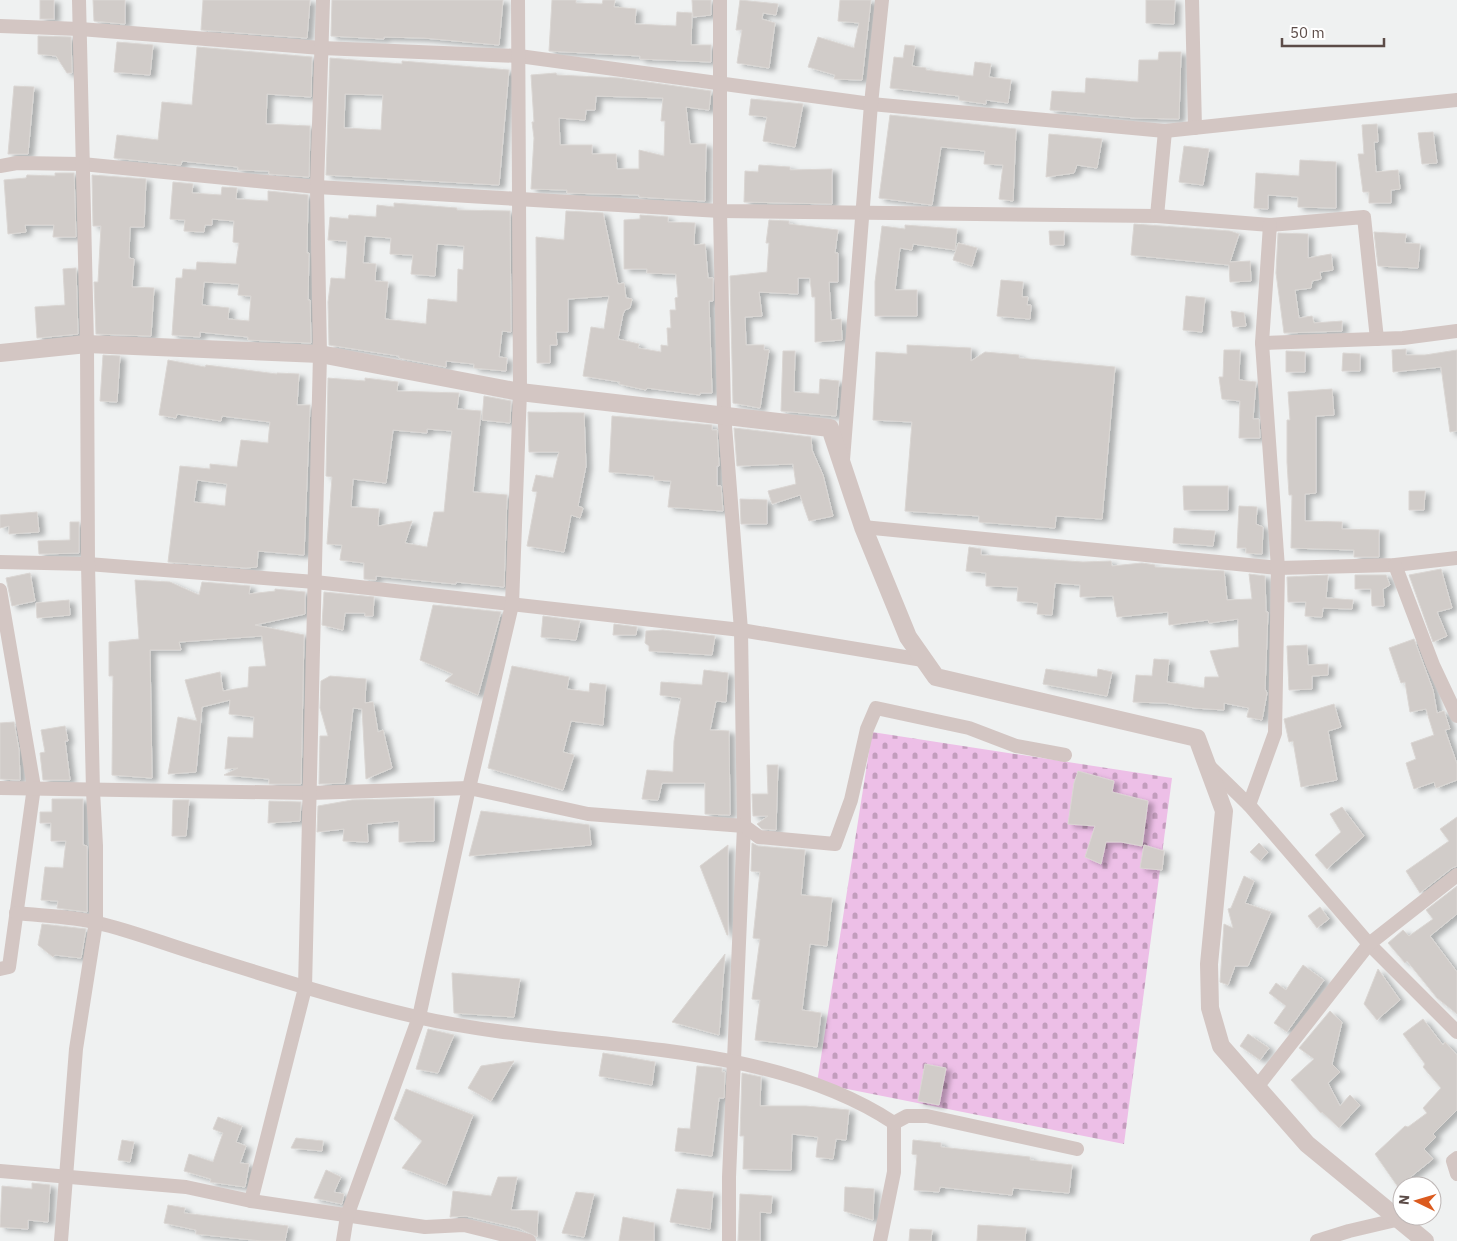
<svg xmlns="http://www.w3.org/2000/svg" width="1457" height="1241" font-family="'IBM Plex Sans',sans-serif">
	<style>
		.cemetery { fill: url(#cemetery-stones) }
		.building { fill: #d1ccc9; stroke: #dad6d3; fill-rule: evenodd; filter: url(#shadow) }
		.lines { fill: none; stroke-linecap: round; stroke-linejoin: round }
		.minor { stroke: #d3c6c3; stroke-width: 14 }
		.tertiary { stroke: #d3c6c3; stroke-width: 18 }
	</style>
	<defs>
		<pattern id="cemetery-stones" width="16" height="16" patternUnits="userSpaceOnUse" patternTransform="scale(1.25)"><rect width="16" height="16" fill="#edbfe7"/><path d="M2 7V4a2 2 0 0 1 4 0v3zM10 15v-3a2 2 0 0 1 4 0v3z" fill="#c39dbd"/></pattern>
		<filter id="shadow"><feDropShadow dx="5.5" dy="3" stdDeviation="2.5" flood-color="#0004"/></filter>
	</defs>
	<rect width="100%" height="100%" fill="#eff1f1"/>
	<path class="cemetery" d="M872,732L1172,778L1124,1144L817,1083Z"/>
	<g class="building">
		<rect x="40" y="0" width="14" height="19"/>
		<path d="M93,0H125V24L94,21Z"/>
		<path d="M203,0H310L307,38L201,30Z"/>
		<path d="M332,0H503L499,45L424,38L384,37V39L331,36Z"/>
		<path d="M552,0H576V3L602,4L603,0H615L614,7L636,9L635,24L676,26L677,12L692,13L691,45H711V62L640,59V56L549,51Z"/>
		<path d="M692,0H711V15L693,17Z"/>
		<path d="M740,0L778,4L776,15L763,13L762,19L775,23L769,68L737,63L742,30H736Z"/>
		<path d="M840,0H871L862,80L834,79L835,75L808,67L818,37L854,48L859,23L838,21Z"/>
		<path d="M1146,0H1175L1174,24L1146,23Z"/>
		<path d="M38,36L71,37L72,73H67L56,56L38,54Z"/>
		<path d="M117,42L153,45L150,75L114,72Z"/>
		<path d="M905,45L915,46L912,66L926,68V70L973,76L975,62L991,64L989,77L1011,80L1008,103L986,100V104L959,100V96L890,88L894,57L903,58Z"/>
		<path d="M197,47L312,57L311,97L267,94L266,124L310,126L309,177L269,174V171L238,170V167L182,161L181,165L114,158L117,135L158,140L162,102L192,105Z"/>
		<path d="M1159,52H1181L1179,119L1135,118L1050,110L1052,91L1085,93L1086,78L1138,82L1139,60H1158Z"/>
		<path d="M330,58L402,64V61L509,70L499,185L326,175ZM345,94L383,95L381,130L344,128Z"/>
		<path d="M556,73L557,75L619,78L711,91L709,110L686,107L690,144H706L705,201L639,197V195L567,193V190L531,189L534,138L532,122H534L531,75ZM596,96L663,98L661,121H665L664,156L639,150V169H617L616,154H592V145H560L559,118L585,120L586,110H595Z"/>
		<path d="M14,86L34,87L28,154H8Z"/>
		<path d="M751,99L803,104L795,147L763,141L767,117L749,115Z"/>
		<path d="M890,115L1016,129L1013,201L999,199L1003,165L984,164L985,151L941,147L932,205L879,198Z"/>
		<path d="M1377,124L1378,142H1374L1376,172L1398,170L1400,189L1391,190V203H1369V192H1363L1358,154H1364L1362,125Z"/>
		<path d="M1433,132L1437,163L1422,164L1418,133Z"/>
		<path d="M1049,134L1102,139L1097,168L1077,165L1074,173L1046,177Z"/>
		<path d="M1184,146L1209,149L1203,185L1179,182Z"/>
		<path d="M1300,160L1336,162V208L1298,207V197L1268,195V209L1254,208L1256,173L1299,176Z"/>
		<path d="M759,165L790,167V170L832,169V204L744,202L745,171L758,172Z"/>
		<path d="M55,173H74L76,237H53L54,225H25L26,232L8,234L4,180L26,178L27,175L55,176Z"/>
		<path d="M92,175L146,179L144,227H130L129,258L134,259L132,287L154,288L151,336L96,334L94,282H98L101,226H93Z"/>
		<path d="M173,182L193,184L192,193L221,195L222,187L237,188L236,199L268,201V191L308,195L307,253H309L308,300H310L311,343L248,340V337L200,332V337L172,335L176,278H182L183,269L196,270L197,262L236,264L239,243L233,242L234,221L212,219V225H205L204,232L184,231L185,220L170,219ZM204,282L239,284L238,295L251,296L249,321L228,319L229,308L202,305Z"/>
		<path d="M394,203L457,208V210L510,211L511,332L502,331L499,357L507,358L506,371L474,368V364L446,361V367L399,358V356L329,345L328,302L331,278L345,279L347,253V241L328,240L330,217L348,219L349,215L376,217L377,205L394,207ZM365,236L391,238L390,254L413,255L411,274L435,276L437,244L464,246L463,270L458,269L457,302L428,299L426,324L385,319L388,282L375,281L376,264L363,263Z"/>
		<path d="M566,211L603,213L618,284L624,283L626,298L632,299L630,308L625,310L623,314L618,339L639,344L638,348L661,352V345L668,346L667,328H671L670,310H676L675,298L678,297L676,274L647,273V269H624V220L640,219V215L668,217V222L695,223L694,245L705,244L708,278H713V301H709L712,393H700V395L647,388L646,390L619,384L620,382L583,376L591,327L604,329L609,296L568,299V332H556L557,345H550V363H537L536,237L564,240Z"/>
		<path d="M769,220L789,221V224L838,230L835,253H838V282H829L831,320L841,319L842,340L815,342V297H812L810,278H798V294L759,292L762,316L745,317L746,345H764V350H769L760,408L733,403L730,276L767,272L769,243H766Z"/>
		<path d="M1134,224L1230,231L1239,234L1230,262L1250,261L1251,281L1230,282L1229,265L1131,255Z"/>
		<path d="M905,225L957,229L955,250L913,244L912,250L900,248L895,290H917V316H875V282L882,226L905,229Z"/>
		<path d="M1049,231H1064V245H1050Z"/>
		<path d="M1374,232L1406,234L1405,243L1420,244L1418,268L1378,266Z"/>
		<path d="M1278,233L1308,234V258L1331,254L1333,270L1320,272L1321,279L1312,281L1311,288L1295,290L1299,318L1312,316L1314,323L1342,321V331L1284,333L1276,273Z"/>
		<path d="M958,243L977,248L972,266L953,260Z"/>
		<path d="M76,268L78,334L37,338L35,307L65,305L63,269Z"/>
		<path d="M1001,280L1023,282L1022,297H1028L1027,305H1031L1030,319L997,316Z"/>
		<path d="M1186,296L1205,298L1202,332L1183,330Z"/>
		<path d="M1231,311L1244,313L1246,326L1233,327Z"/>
		<path d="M907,345L971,348V361L985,352L1019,355V358L1115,367L1102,519L1056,516L1055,528L979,522V516L905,511L912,422L873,420L876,352L907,354Z"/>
		<path d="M1406,349V355H1425L1457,350V431L1450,432L1441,367L1393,372L1392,350Z"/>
		<path d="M1224,350H1240L1239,380L1256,382L1253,419H1259L1260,438H1239L1240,401L1222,399L1219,377H1223Z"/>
		<path d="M783,351H795L794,392L819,394L820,379L839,381L836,416L781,411Z"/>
		<path d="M1286,351L1305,352V372H1286Z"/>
		<path d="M1343,353L1360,354V371H1342Z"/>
		<path d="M103,355L120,356L117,402L100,401Z"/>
		<path d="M168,360L205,367L206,365L277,374V373L299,374L297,405H310L304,555L258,551L257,567L246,568L168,562L180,466L210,469V464L237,467L241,440L268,443L270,422L222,416L221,421L177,414L176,418L159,415ZM197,480L227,484L225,506L194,502Z"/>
		<path d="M328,378L365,381V378L398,382L397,391L459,393L457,409L481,411L473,492L507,495L504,587L456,582V584L376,576V580L364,579V563L340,560L342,545L327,544L332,477L326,476ZM427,429L452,431L444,512H434L427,547L405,543L412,521L378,526L379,509L351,507L353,479L386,483L393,430L427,433Z"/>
		<path d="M1332,389L1334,415L1316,416V493L1305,494V521L1342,522V529L1379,530V557H1354V550L1291,548L1292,495H1289L1287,462V420H1290L1288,392Z"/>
		<path d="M484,396L511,401L510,423L482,420Z"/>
		<path d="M528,412L584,413L586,466L578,506L583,508L580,518L571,515L564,552L527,546L537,492L532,491L536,475L553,478L559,452H529Z"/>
		<path d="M612,416L712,425V430H717L719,466H717V486H721L723,511L668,507L671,481L654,480V476L609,472Z"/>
		<path d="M734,428L811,437L812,450L823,475L833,516L809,521L800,495L772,504L768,491L796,484L793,464L737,466Z"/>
		<path d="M1183,486H1228V510H1184Z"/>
		<path d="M1409,491H1425L1424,510H1409Z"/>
		<path d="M740,499L767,500V524H741Z"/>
		<path d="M1239,506L1257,507L1256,524L1263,527L1262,554L1246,553V548H1237Z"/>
		<path d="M37,512L39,532L9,534V526L0,528V515Z"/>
		<path d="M70,522H79V553L39,554L38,541L70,540Z"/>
		<path d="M1174,528L1215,531L1213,546L1173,543Z"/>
		<path d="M969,547L981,549V555L1083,562L1111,561L1112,566L1142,563L1155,565V567L1224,571L1227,600L1252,599L1249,574L1265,576L1266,612H1268L1265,689L1267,693L1262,720L1247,717L1249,708L1224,703V710L1195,708L1165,703L1133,702L1136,675L1152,676L1154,659L1169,660L1167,682L1204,688L1205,677H1219L1210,651L1239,647L1238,619L1209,623L1208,620L1169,625L1168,612L1117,617L1113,596L1080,597V585L1055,583L1052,615L1037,614L1038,603L1017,601L1018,587L986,586V573L966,571Z"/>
		<path d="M1441,569L1452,608L1437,612L1447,636L1433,642L1409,575Z"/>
		<path d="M30,573L35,601L12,606L6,578Z"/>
		<path d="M1328,575L1326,598L1353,600L1352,609L1323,608L1322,617L1305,616L1306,602H1288L1287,577Z"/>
		<path d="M1355,575H1386L1390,585L1383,589L1384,606H1372L1371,589H1355Z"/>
		<path d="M135,580L170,582L199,595L202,582L250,586L249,594L275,591V589L305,592V614L255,625L304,635L301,784H269V779L224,775L238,768L225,769L228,737L253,738L254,717L229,714L230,700L202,707L196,772L168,774L178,717L197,721L185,680L220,672L223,691L248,687L249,667L266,666L262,636L179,642L181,650H150L152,778L112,775L113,676H109V642L139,639Z"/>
		<path d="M324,592L374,597L373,616H365V613H345L343,630L322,625Z"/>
		<path d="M69,600L70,615L37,618L36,603Z"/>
		<path d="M433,605L501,612L478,695L445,681L453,674L420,660Z"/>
		<path d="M543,616L580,621L576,640L541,637Z"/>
		<path d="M614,624L637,627L636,635H613Z"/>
		<path d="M663,630L715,636L712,655L649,651V646L645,643L646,631Z"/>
		<path d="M1414,639L1433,690L1437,713L1444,711L1450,729L1445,730L1457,764V780L1436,788L1434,782L1414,789L1406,763L1416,759L1411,743L1434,735L1426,709L1410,712L1405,682L1401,683L1389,648Z"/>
		<path d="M1307,645L1308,665L1328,664V675L1312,676V689L1289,690L1287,646Z"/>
		<path d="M512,666L569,677L567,689L589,692L590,683L606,685L603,725L571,721L563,752L574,755L563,790L488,768Z"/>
		<path d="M1046,669L1097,677L1098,669L1112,672L1107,696L1043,684Z"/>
		<path d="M704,670L728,673L726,702L716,701L710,730L729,731L730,815L705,814V783H662L658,800L642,799L647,770L673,772L674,741L681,698L660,695L661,682L702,685Z"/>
		<path d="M330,676L366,679L365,703L373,702L378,732L383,730L392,768L366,779L362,709L353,708L345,783L319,784L320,736H328L320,708L321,681Z"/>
		<path d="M1334,704L1341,727L1328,731L1337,780L1301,787L1293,741L1289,742L1284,719Z"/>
		<path d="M14,722L19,750L20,780L0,779V723Z"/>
		<path d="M65,726L68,741H65L70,780H43L40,753L45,752L41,730Z"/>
		<path d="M767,765H778L776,830L762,829L757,824L768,816H753L752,794H768Z"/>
		<path d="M1078,771L1114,781L1112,792L1148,801L1142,846L1121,842H1106L1101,864L1085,857L1095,826L1068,824L1074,783Z"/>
		<path d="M434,798V841L399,842V821L367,824L368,842L343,841L344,829L317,832L318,806L352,800Z"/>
		<path d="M52,799H83V845L87,846V912L57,908L58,901L41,900L45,867L63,868L66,841H51V823H40V812H52Z"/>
		<path d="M173,800H189L186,836H172Z"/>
		<path d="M269,801L301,802L300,821L268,823Z"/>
		<path d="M1342,807L1364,836L1327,869L1315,855L1341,832L1330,814Z"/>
		<path d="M481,811L589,825L591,845L469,856Z"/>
		<path d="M1457,817V866L1452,868L1420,893L1406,871L1449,841L1440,829Z"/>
		<path d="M752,843L758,846L805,850L801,895L832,898L827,946L810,944L802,1010L821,1013L817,1047L755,1040L760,1000L752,999L760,939L753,938L760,872L751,871Z"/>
		<path d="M1259,843L1268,852L1260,861L1250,852Z"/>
		<path d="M728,845V935H727L700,866Z"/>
		<path d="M1144,845L1164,851L1162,870L1140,868Z"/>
		<path d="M1244,876L1254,881L1245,903L1271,912L1248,966H1235L1228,985L1220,982L1224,924L1233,928L1228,909L1231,908Z"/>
		<path d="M1457,886V914L1430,936L1457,972V1014L1437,998L1407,961L1405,963L1388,943L1403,930L1409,936L1433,919L1426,910Z"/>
		<path d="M1320,907L1329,919L1317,928L1308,916Z"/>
		<path d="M42,924L86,929L81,958L55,955L53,957L38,945Z"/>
		<path d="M725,954L719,1035L672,1022Z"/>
		<path d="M1303,965L1324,980L1287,1032L1274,1023L1286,1006L1269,993L1276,983L1286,990Z"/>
		<path d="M1378,969L1400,1000L1377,1020L1364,1004Z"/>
		<path d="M452,973L520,979L514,1017L454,1013Z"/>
		<path d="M1330,1011L1342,1022L1332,1064L1340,1072L1328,1083L1340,1106L1350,1095L1360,1105L1339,1128L1322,1112L1321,1113L1291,1080L1314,1059L1299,1048Z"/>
		<path d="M1423,1019L1443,1045L1445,1042L1457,1055V1110L1433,1134L1436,1137L1424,1149L1433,1159L1398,1187L1375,1154L1405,1126L1408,1127L1427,1113L1423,1108L1441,1088L1423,1067L1425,1064L1403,1034Z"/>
		<path d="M428,1029L454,1035L438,1073L416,1069Z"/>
		<path d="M1248,1034L1269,1048L1260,1060L1240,1046Z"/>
		<path d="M603,1053L655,1062L652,1085L599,1076Z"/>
		<path d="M514,1061L491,1101L468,1088L481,1066Z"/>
		<path d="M925,1064L946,1068L939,1105L918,1101Z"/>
		<path d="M697,1066L722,1068V1072H725L724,1098H719L712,1156L675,1151L678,1128L690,1129Z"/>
		<path d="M742,1073L761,1077L760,1106H806L849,1110L846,1140L836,1139L833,1159L816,1157L818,1137L792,1134L791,1170L743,1169L744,1136H740Z"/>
		<path d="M406,1089L473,1115L446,1185L402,1168L422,1141L394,1119Z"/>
		<path d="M218,1117L242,1126L236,1142L246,1146L240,1163L249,1164L245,1187L210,1182L211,1179L184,1171L189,1154L213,1162L223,1133L213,1129Z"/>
		<path d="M296,1138L323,1141L322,1151L291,1148Z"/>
		<path d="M122,1140L134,1142L130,1162L118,1160Z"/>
		<path d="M913,1140L941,1143V1147L1030,1157V1160L1072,1165L1069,1193L1013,1188L1012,1195L940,1187L939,1192L914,1190L917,1155L912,1154Z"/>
		<path d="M326,1170L341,1177L334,1192L344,1194L342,1204L314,1198Z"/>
		<path d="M498,1177H517L511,1210L538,1211L537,1237L519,1228L466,1216L450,1217L453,1191L491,1196Z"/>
		<path d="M32,1183L50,1185L48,1222L28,1220V1229L0,1227L2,1186L32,1189Z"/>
		<path d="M845,1187L874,1189L873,1220L844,1211Z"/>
		<path d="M677,1189L713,1192L710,1229L670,1222Z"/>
		<path d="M576,1192L594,1194L584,1237L562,1233Z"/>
		<path d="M740,1194L772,1196L771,1213L760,1212V1241H738Z"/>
		<path d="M168,1205L185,1208L184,1213L288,1226L285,1241H262L196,1234V1230L164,1223Z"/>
		<path d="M623,1217L654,1223V1241H619Z"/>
		<path d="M978,1225L1026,1228L1025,1241H977Z"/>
		<path d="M910,1229L932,1230L931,1241H909Z"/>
	</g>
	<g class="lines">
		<g class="minor">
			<path d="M720,0V211L724,413L741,630L744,826L729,1177V1241"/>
			<path d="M1192,0L1195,128"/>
			<path d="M0,26L80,29L321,48L519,56L871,104L1165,131L1457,100"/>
			<path d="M0,166L17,163L82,164L317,187L720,211L1157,216L1270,225L1364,217L1377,339"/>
			<path d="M1157,216L1165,131"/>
			<path d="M1262,343L1403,338L1457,331"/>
			<path d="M843,460L871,104L882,0"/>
			<path d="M863,527L1278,568L1395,565L1457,558"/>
			<path d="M0,562L88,564L315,582L741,630L923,660"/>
			<path d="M1395,565L1433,665L1457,716"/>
			<path d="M0,590L34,787L9,967L0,969"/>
			<path d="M1209,766L1249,805L1369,944L1457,1032"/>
			<path d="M0,788L310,793L469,788L588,814L744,826L759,837L835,844L851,800L867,729L876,708L969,728L1016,746L1065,755"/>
			<path d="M1249,805L1275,733L1278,568L1262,343L1270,225"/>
			<path d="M16,913C43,916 72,916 98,923C132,931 165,944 198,954C271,977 343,1000 417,1017C569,1052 761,1035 894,1123V1172L880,1241"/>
			<path d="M1257,1087L1369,944L1457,875"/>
			<path d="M894,1123L907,1116H927L1077,1149"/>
			<path d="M1457,1158L1453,1161L1457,1174"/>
			<path d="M0,1171L186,1187L251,1201L425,1227L464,1225L529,1241"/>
			<path d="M251,1201L305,988L320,354L317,187L323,0"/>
			<path d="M61,1241L76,1049L96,922V846L93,791L88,564L87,344L79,0"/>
			<path d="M343,1241L347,1216L419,1017L469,788L512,605L520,392L518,0"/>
			<path d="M1317,1241L1349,1231L1400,1219"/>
		</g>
		<path class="tertiary" d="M0,353L87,344L320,354L520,392L830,428L863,527L908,637L936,677L1197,738L1224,811L1209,964L1210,1008L1221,1046L1307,1144L1425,1241"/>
	</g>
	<g transform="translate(1417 1201) rotate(275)"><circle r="24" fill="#ffffff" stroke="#beb7b6"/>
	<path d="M0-4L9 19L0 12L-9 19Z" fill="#db5b1f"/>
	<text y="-8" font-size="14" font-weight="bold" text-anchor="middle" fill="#5c4c48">N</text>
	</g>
	<path d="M1282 38v8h102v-8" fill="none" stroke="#5c4c48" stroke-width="2.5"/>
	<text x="1290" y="38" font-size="15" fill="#5c4c48" stroke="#ffffff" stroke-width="4" paint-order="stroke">50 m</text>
</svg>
